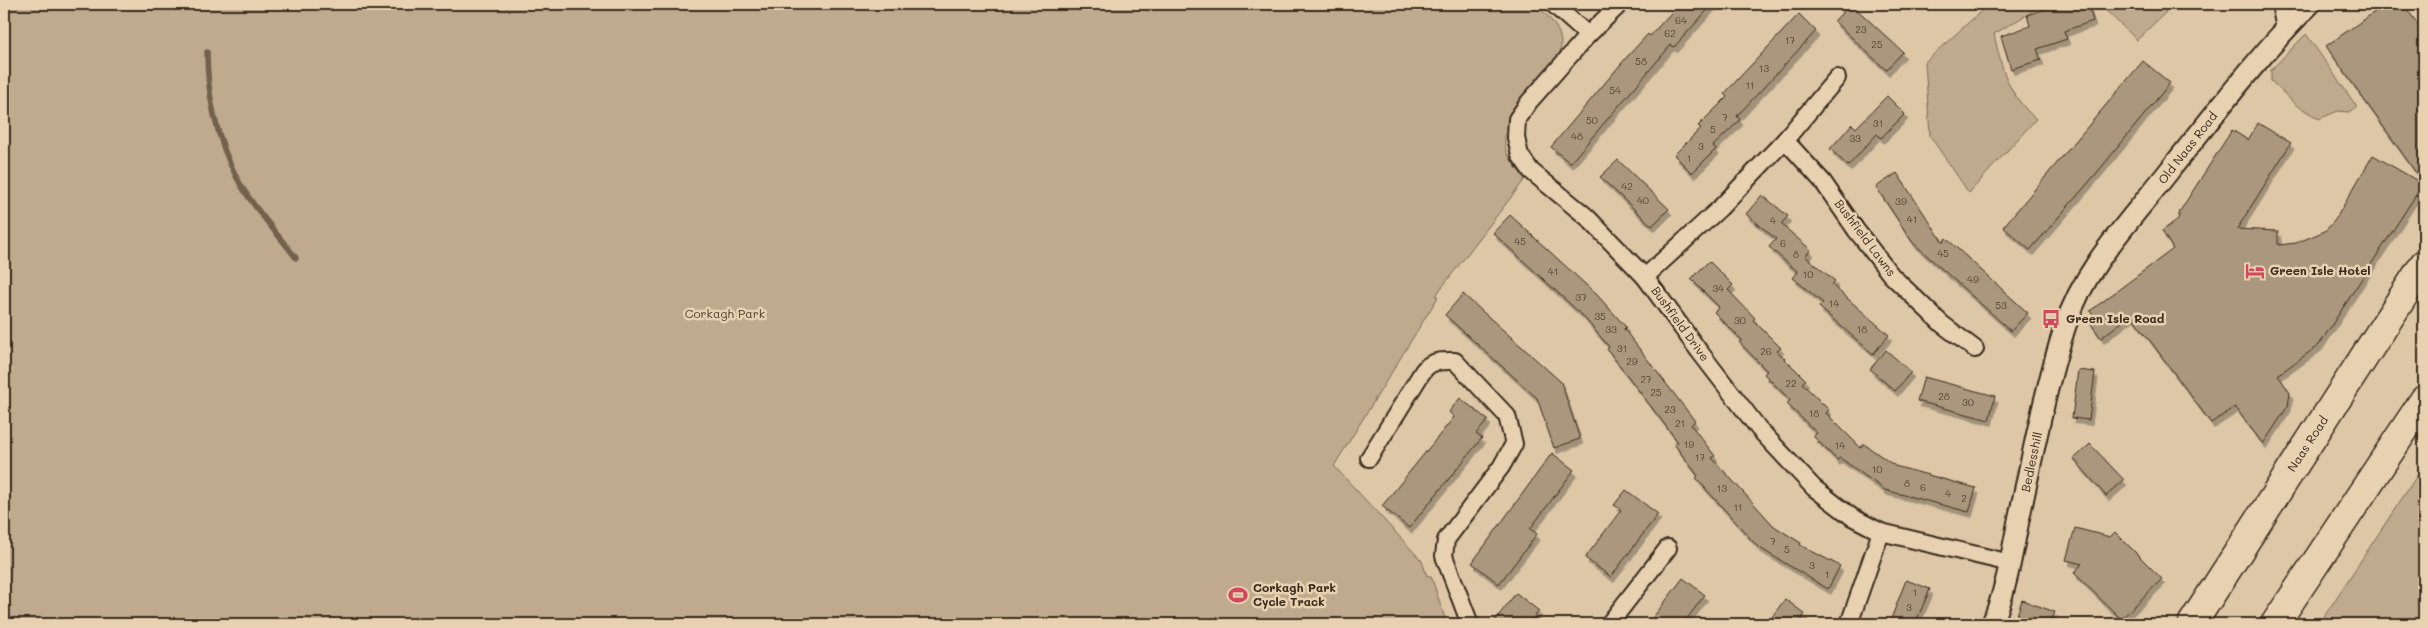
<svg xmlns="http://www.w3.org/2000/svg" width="2428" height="628" font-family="Mali,sans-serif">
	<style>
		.green { fill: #bfaa8e; stroke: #7d6a56 }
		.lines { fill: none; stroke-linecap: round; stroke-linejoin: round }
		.stream { stroke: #73604d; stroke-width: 5.5 }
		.building { fill: #aa977d; stroke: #3b2a1e; filter: url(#shadow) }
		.minor-casing { stroke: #3b2a1e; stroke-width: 20 }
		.tertiary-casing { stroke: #3b2a1e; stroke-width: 24 }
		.trunk-casing { stroke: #3b2a1e; stroke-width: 31 }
		.minor { stroke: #e7d1b0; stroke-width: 16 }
		.tertiary { stroke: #e7d1b0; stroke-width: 20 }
		.trunk { stroke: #e7d1b0; stroke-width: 28 }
		.labels { text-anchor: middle; stroke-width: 5; stroke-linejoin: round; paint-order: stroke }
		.number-label { font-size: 10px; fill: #574536 }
		.street-label { font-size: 12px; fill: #3b2a1e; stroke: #e7d1b0 }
		.poi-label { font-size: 12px; font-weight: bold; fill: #3b2a1e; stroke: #e7d1b0; text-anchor: start }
		.park-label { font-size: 12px; fill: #4f3d2f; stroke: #e7d1b0 }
	</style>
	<defs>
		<filter id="shadow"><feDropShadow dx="3" dy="5.5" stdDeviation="0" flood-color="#0004"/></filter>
	</defs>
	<rect width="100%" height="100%" fill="#ddc7a7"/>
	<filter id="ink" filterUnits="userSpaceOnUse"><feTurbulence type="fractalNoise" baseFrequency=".02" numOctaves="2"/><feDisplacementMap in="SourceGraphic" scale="10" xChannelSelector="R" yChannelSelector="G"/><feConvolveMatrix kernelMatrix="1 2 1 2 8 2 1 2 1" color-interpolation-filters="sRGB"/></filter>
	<g filter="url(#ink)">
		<g class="green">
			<path d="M4,4H1536C1550,19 1567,32 1559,56C1539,79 1494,120 1507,153C1511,162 1519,171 1525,179L1439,291L1436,296L1438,297L1334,466L1422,561L1427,576H1431L1447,624H4Z"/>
			<path d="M1989,4H2045L1994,34C2002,70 2007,93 2036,119L1969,193L1930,136L1925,62Z"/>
			<path d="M2099,4H2158L2166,12L2137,40Z"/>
			<path d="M2306,34L2357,107L2349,112L2338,111L2319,119L2296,105L2271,81V70Z"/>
			<path d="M2424,465V624H2319Z"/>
		</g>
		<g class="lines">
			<path class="stream" d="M207,52C207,95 217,140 237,178C251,205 277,233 296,258"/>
		</g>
		<g class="building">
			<path d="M1679,4H1713L1674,47L1671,45L1570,163L1551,147L1626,58L1648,34L1650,36Z"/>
			<path d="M1851,4L1903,52L1886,70L1834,21Z"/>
			<path d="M2061,4H2088L2093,21L2064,31L2067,39L2037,49L2041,60L2011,69L2001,36L2030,26L2027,15Z"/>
			<path d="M2386,4H2403L2424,32V184L2326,46Z"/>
			<path d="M1799,14L1816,31L1737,116L1740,120L1713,146L1716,149L1692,173L1674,155L1701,128L1698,126L1727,97L1724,94Z"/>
			<path d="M2143,61L2170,83L2096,174L2030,250L2003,227Z"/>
			<path d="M1887,96L1905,114L1881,138L1877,134L1848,166L1830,149L1852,124L1856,128Z"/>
			<path d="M2258,123L2291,143L2237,229L2278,231V245L2296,243L2325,231L2335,220L2373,155L2423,184L2319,345L2278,375L2290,393L2288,406L2263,444L2235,407L2211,423L2131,315L2101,338L2089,321L2095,318L2090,311L2173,249L2162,231L2178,219L2180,211L2232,130L2248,140Z"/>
			<path d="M1618,160L1669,209L1652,226L1600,177Z"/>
			<path d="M1897,173L1943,242L1946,238L2028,313L2011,331L1913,243L1876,187Z"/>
			<path d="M1762,195L1788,216L1781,224L1811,250L1805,256L1835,281L1832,285L1889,335L1873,354L1819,307L1823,303L1793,278L1798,272L1769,247L1776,239L1746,214Z"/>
			<path d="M1510,215L1597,295L1626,327L1624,329L1695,421L1691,425L1715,456L1712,458L1774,526L1801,543L1800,545L1840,566L1828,589L1758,547L1696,478L1698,476L1674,444L1678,442L1607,349L1609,347L1582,315L1493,233Z"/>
			<path d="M1709,261L1733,285L1728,290L1755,318L1753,320L1781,348L1777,351L1806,380L1802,383L1829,410L1826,413L1861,448L1864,444L1895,466L1976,488L1969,512L1885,490L1840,458L1837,460L1813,436L1817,433L1787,404L1790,400L1764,374L1767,371L1739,342L1742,340L1714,312L1719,307L1691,279Z"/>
			<path d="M1463,294L1561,382L1580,439L1554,448L1537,398L1445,315Z"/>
			<path d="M1886,350L1911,372L1895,391L1870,369Z"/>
			<path d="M2078,370L2095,372L2089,420L2072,418Z"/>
			<path d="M1924,377L1995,396L1989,420L1917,401Z"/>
			<path d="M1460,398L1488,420L1476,434L1482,438L1409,528L1382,506L1454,417L1449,412Z"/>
			<path d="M2090,444L2124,480L2106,496L2074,459Z"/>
			<path d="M1552,453L1574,470L1530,529L1537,534L1499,584L1472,563Z"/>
			<path d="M1626,490L1658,514L1611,577L1585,558L1621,510L1614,505Z"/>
			<path d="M2075,528L2110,537L2115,532L2162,579L2121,619L2074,573L2082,564L2066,560Z"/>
			<path d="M1683,578L1705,595L1695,608L1683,624H1648Z"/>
			<path d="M1906,580L1930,589L1915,624H1889Z"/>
			<path d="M1516,593L1539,611L1529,624H1492Z"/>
			<path d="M1785,599L1805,614L1798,624H1767Z"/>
			<path d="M2022,600L2055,612L2050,624H2014Z"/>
		</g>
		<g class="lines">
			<g class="minor-casing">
				<g id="minor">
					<path d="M1553,4L1588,35"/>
					<path d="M1620,4L1588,35L1529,102L1517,119L1516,138L1520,155L1531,171L1587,217L1645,277L1699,351L1759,429L1814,488L1852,517L1881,532L2010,563"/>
					<path d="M2280,4L2285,29"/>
					<path d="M1785,140L1823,182L1856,230L1891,275L1942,324L1975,349"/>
					<path d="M1645,277L1720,208L1785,140L1837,78"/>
					<path d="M1369,458L1423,371C1431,360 1442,361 1455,361L1507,416L1514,444L1501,467L1446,540L1444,556L1470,624"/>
					<path d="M1609,624L1668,548"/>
					<path d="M1849,624L1881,532"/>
				</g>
			</g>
			<g class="tertiary-casing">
				<path id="tertiary" d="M1992,624C2006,591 2012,553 2019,518C2033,454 2045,389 2065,327C2084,267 2131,220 2169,171C2215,114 2259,55 2310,4"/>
			</g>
			<g class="trunk-casing">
				<g id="trunk">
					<path d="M2192,624L2424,264"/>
					<path d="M2275,624L2424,400"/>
				</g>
			</g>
			<use href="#minor" class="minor"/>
			<use href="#tertiary" class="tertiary"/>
			<use href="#trunk" class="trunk"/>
		</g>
	</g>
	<defs>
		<g id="hotel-bare" transform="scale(1.5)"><path d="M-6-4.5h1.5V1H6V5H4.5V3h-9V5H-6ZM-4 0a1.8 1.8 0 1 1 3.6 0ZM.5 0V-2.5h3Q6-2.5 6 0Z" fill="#d1495b" stroke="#e7d1b0" stroke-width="2.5" paint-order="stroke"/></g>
		<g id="bus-bare" transform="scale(1.5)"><path d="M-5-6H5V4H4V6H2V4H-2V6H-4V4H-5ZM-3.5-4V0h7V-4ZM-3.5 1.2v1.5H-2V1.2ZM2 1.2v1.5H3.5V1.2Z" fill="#d1495b" stroke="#e7d1b0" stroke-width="2.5" paint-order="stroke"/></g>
		<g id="stadium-bare" transform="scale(1.5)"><path d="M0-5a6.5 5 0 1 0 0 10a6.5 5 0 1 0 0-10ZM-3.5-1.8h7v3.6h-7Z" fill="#d1495b" stroke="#e7d1b0" stroke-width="2.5" paint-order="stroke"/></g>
	</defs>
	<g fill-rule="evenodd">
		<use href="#hotel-bare" x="2255" y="271"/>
		<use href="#bus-bare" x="2051" y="319"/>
		<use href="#stadium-bare" x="1238" y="595"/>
	</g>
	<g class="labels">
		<g class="number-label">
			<text x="1681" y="24">64</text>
			<text x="1861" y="33">23</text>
			<text x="1670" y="37">62</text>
			<text x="1790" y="44">17</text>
			<text x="1877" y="48">25</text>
			<text x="1641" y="65">58</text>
			<text x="1764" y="72">13</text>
			<text x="1750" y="89">11</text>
			<text x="1615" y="94">54</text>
			<text x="1725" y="121">7</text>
			<text x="1592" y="124">50</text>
			<text x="1878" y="127">31</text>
			<text x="1713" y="133">5</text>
			<text x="1577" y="140">48</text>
			<text x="1855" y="142">33</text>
			<text x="1701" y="150">3</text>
			<text x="1689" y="162">1</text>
			<text x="1627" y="190">42</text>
			<text x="1643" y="204">40</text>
			<text x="1901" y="205">39</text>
			<text x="1912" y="223">41</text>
			<text x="1773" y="224">4</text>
			<text x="1520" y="245">45</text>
			<text x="1783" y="247">6</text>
			<text x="1943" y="257">45</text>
			<text x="1796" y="258">8</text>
			<text x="1553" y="275">41</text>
			<text x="1808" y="278">10</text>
			<text x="1973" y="283">49</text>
			<text x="1718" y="292">34</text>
			<text x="1581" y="301">37</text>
			<text x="1834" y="307">14</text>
			<text x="2001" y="309">53</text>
			<text x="1600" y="320">35</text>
			<text x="1740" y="324">30</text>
			<text x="1611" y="333">33</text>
			<text x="1862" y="333">18</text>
			<text x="1622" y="352">31</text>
			<text x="1766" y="355">26</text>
			<text x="1632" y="365">29</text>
			<text x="1646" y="383">27</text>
			<text x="1791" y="387">22</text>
			<text x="1656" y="396">25</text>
			<text x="1944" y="400">28</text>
			<text x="1968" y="406">30</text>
			<text x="1670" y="413">23</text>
			<text x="1814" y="417">18</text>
			<text x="1680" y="427">21</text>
			<text x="1689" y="448">19</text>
			<text x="1840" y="449">14</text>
			<text x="1700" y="461">17</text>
			<text x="1877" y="473">10</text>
			<text x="1907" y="487">8</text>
			<text x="1923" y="491">6</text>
			<text x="1722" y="492">13</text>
			<text x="1948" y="497">4</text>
			<text x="1964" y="502">2</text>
			<text x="1738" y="511">11</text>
			<text x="1773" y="545">7</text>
			<text x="1787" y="553">5</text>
			<text x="1812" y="569">3</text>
			<text x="1827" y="578">1</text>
			<text x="1915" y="596">1</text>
			<text x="1909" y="611">3</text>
		</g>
		<g class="street-label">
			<text transform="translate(2188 148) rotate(-52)" y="4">Old Naas Road</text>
			<text transform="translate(1865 238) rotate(53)" y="4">Bushfield Lawns</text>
			<text transform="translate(1680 324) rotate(54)" y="4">Bushfield Drive</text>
			<text transform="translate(2308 444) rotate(-57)" y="4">Naas Road</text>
			<text transform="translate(2032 462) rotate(-78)" y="4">Bedlesshill</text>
		</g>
		<g class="poi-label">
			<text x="2270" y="275">Green Isle Hotel</text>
			<text x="2066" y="323">Green Isle Road</text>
			<text x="1253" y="592">Corkagh Park<tspan x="1253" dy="14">Cycle Track</tspan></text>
		</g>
		<g class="park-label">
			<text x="725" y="318">Corkagh Park</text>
		</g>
	</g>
	<rect width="2428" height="628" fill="none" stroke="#e7d1b0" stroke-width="20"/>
	<rect x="10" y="10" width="2408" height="608" fill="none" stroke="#3b2a1e" stroke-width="2" filter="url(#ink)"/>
</svg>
